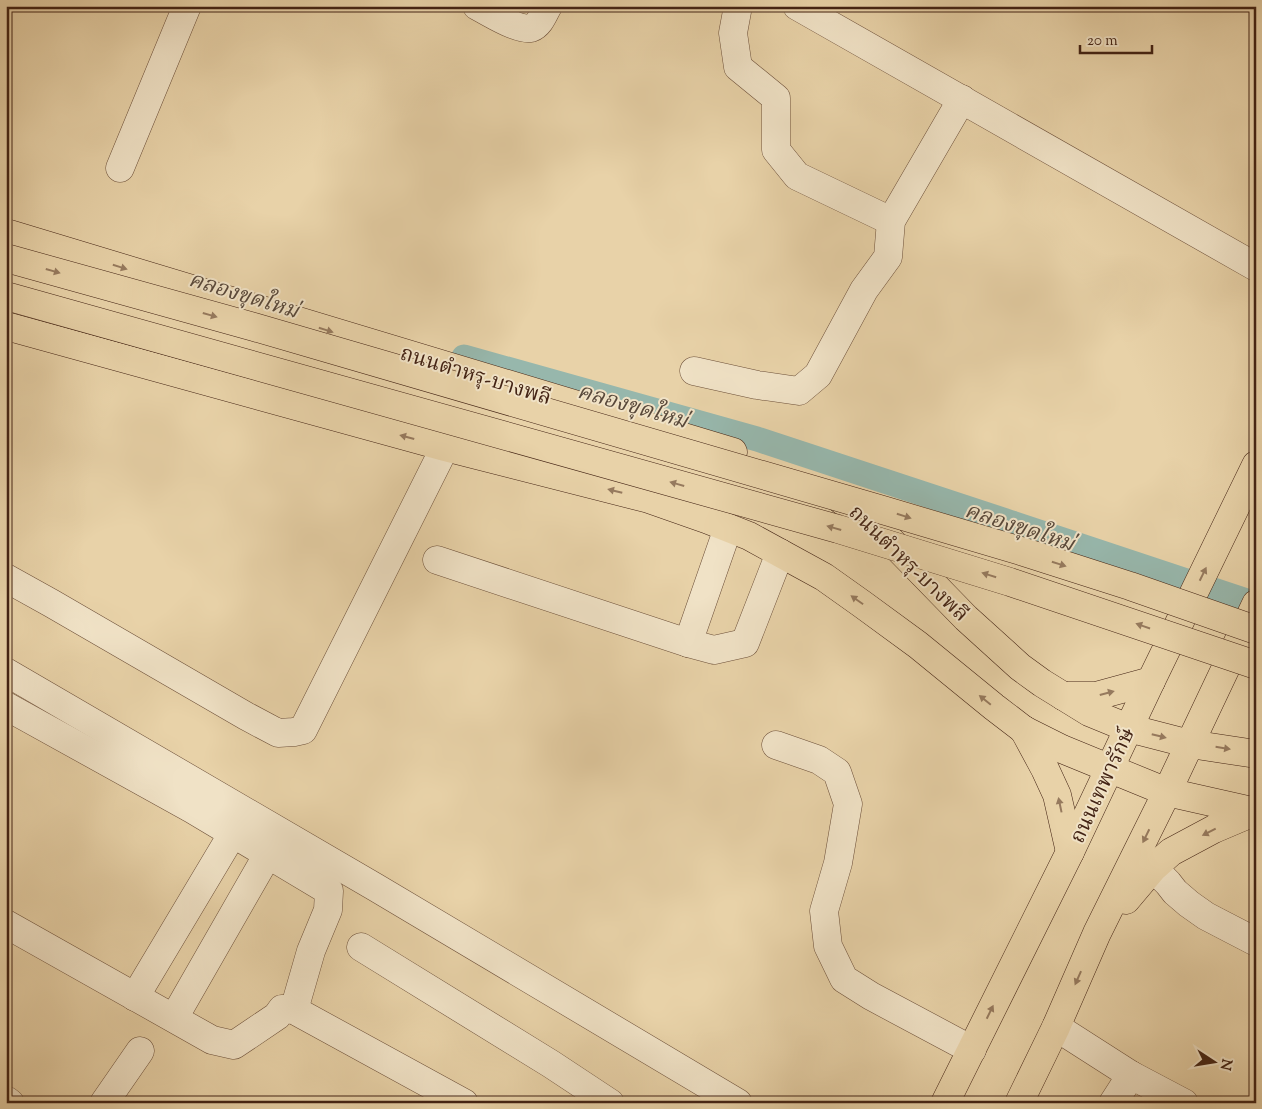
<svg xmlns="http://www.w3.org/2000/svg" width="1262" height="1109" font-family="'Sorts Mill Goudy','Noto Serif Thai',serif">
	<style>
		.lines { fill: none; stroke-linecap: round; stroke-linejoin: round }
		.canal { stroke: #97b7ac; stroke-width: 25 }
		.minor-casing { stroke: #6c4f39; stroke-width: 29 }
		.major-casing { stroke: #432314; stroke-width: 29 }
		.minor { stroke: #f0e2c6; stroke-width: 28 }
		.major { stroke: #e8d2a8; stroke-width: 28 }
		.major-bridge-casing { stroke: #432314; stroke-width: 29; stroke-linecap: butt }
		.major-bridge { stroke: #e8d2a8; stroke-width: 28 }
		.oneway { fill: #967a5e }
		.labels { text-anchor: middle; stroke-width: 4; stroke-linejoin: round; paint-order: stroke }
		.street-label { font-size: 21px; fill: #432314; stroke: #f0e2c6 }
		.water-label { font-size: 22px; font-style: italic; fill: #58483a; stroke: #f0e2c6 }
	</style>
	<rect width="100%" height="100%" fill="#e8d2a8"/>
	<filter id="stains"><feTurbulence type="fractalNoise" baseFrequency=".004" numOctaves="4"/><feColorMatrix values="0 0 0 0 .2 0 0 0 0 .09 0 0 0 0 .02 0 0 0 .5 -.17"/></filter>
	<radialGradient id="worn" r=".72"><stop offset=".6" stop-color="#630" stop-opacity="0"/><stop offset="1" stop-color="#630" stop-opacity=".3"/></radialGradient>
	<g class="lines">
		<path class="canal" d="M464,357L757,439L1009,522L1256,604"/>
		<g class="minor-casing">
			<g id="minor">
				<path d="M477,6C488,12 519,31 531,28C540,25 544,13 548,6"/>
				<path d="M738,6L733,33L738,67L776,98V150L797,176L891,221"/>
				<path d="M797,6L1256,267"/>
				<path d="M120,168L187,6"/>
				<path d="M694,371L757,385L799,391L818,375L864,290L888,257L891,221L962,99"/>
				<path d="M437,560L688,643L714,650L745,643L780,553"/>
				<path d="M6,578L51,603L246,716L278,733L294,732L303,730L445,447"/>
				<path d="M688,643L728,528"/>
				<path d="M6,672L375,887L738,1103"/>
				<path d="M6,706L192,809L329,891L328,910L311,951L294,1010"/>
				<path d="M776,745L819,760L837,772L848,804L838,863L824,911L828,946L844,979L871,996L972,1050"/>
				<path d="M1153,868L1168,883L1175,892L1189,904L1206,916L1256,942"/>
				<path d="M6,924L212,1040L234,1045L277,1016L282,1009L294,1010L464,1103"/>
				<path d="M361,947L551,1064L610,1103"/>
				<path d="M135,997L233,833"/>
				<path d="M174,1018L268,854"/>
				<path d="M1056,1027L1131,1075"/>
				<path d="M6,1100L10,1103"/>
				<path d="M104,1103L140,1051"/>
				<path d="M1113,1103L1131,1075L1184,1103"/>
			</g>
		</g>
		<g class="major-casing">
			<g id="major">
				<path d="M6,233L733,452"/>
				<path d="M6,326L445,447L649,499L706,519L749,536L824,577L862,604L918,645L994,707L1024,730L1062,749L1167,792L1256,812"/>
				<path d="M839,498L871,523L890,540L966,618L1020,667L1042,683L1089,712L1128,728L1190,744L1256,754"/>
				<path d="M1063,696H1096L1151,681"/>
				<path d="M1024,730L1045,769L1057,795L1070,852"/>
				<path d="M1126,900L1153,868L1171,852L1214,829L1254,812"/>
				<path d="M945,1103L1070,852L1151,681L1256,465"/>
				<path d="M1019,1103L1056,1027L1097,933L1167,792L1256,604"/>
			</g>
		</g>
		<use href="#minor" class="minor"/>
		<use href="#major" class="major"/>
		<g class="major-bridge-casing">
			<g id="major-bridge">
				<path d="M6,258L254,327L886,511L1024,552L1130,586L1256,630"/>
				<path d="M6,296L838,529L1010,582L1256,665"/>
			</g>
		</g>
		<use href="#major-bridge" class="major-bridge"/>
	</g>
	<defs><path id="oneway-solid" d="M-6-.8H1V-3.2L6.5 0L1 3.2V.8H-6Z" transform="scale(1.25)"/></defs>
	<g class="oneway">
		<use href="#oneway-solid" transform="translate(120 267) rotate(17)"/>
		<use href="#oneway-solid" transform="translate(53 271) rotate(16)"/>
		<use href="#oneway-solid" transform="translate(210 315) rotate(16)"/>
		<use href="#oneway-solid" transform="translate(326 330) rotate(17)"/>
		<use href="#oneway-solid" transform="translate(407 437) rotate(-165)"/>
		<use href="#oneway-solid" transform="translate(677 484) rotate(-164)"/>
		<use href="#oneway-solid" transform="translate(615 491) rotate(-166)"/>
		<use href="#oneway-solid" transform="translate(904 516) rotate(17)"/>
		<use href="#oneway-solid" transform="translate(834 528) rotate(-164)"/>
		<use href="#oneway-solid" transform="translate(1059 564) rotate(18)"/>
		<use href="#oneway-solid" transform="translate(1203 574) rotate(-64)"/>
		<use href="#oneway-solid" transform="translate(989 575) rotate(-163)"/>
		<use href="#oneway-solid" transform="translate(857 600) rotate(-145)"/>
		<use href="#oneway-solid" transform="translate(1143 626) rotate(-161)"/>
		<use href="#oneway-solid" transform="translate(1107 693) rotate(-15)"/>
		<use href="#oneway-solid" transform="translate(985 700) rotate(-141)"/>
		<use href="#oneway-solid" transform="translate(1159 736) rotate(14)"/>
		<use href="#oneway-solid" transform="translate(1223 748) rotate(9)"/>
		<use href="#oneway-solid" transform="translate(1060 805) rotate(-102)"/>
		<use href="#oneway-solid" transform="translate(1209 832) rotate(153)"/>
		<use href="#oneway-solid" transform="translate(1146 836) rotate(116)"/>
		<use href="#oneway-solid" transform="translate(1078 978) rotate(114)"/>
		<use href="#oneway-solid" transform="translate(990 1012) rotate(-64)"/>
	</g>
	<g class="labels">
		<g class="street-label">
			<text transform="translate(476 375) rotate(17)" y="7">ถนนตำหรุ-บางพลี</text>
			<text transform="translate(909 563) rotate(44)" y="7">ถนนตำหรุ-บางพลี</text>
			<text transform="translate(1102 785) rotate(-65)" y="7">ถนนเทพารักษ์</text>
		</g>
		<g class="water-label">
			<text transform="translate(244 294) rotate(17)" y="8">คลองขุดใหม่</text>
			<text transform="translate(633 405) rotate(16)" y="8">คลองขุดใหม่</text>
			<text transform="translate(1020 526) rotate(18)" y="8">คลองขุดใหม่</text>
		</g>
	</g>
	<rect width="1262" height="1109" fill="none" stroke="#e8d2a8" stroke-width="25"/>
	<rect x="8" y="8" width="1247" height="1094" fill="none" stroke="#432314" stroke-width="2.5"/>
	<rect x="12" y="12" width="1237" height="1084" fill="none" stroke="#432314"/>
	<g transform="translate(1214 1062) rotate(102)" stroke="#f0e2c6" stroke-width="4" paint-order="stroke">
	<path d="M0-4L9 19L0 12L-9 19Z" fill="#432314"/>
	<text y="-8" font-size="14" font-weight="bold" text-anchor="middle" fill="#432314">N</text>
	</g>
	<path d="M1080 45v8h72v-8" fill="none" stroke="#432314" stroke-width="2.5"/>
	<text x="1087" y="45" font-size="15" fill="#432314" stroke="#f0e2c6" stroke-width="4" paint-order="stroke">20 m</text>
	<rect width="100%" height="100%" filter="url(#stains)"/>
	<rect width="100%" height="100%" fill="url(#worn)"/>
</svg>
